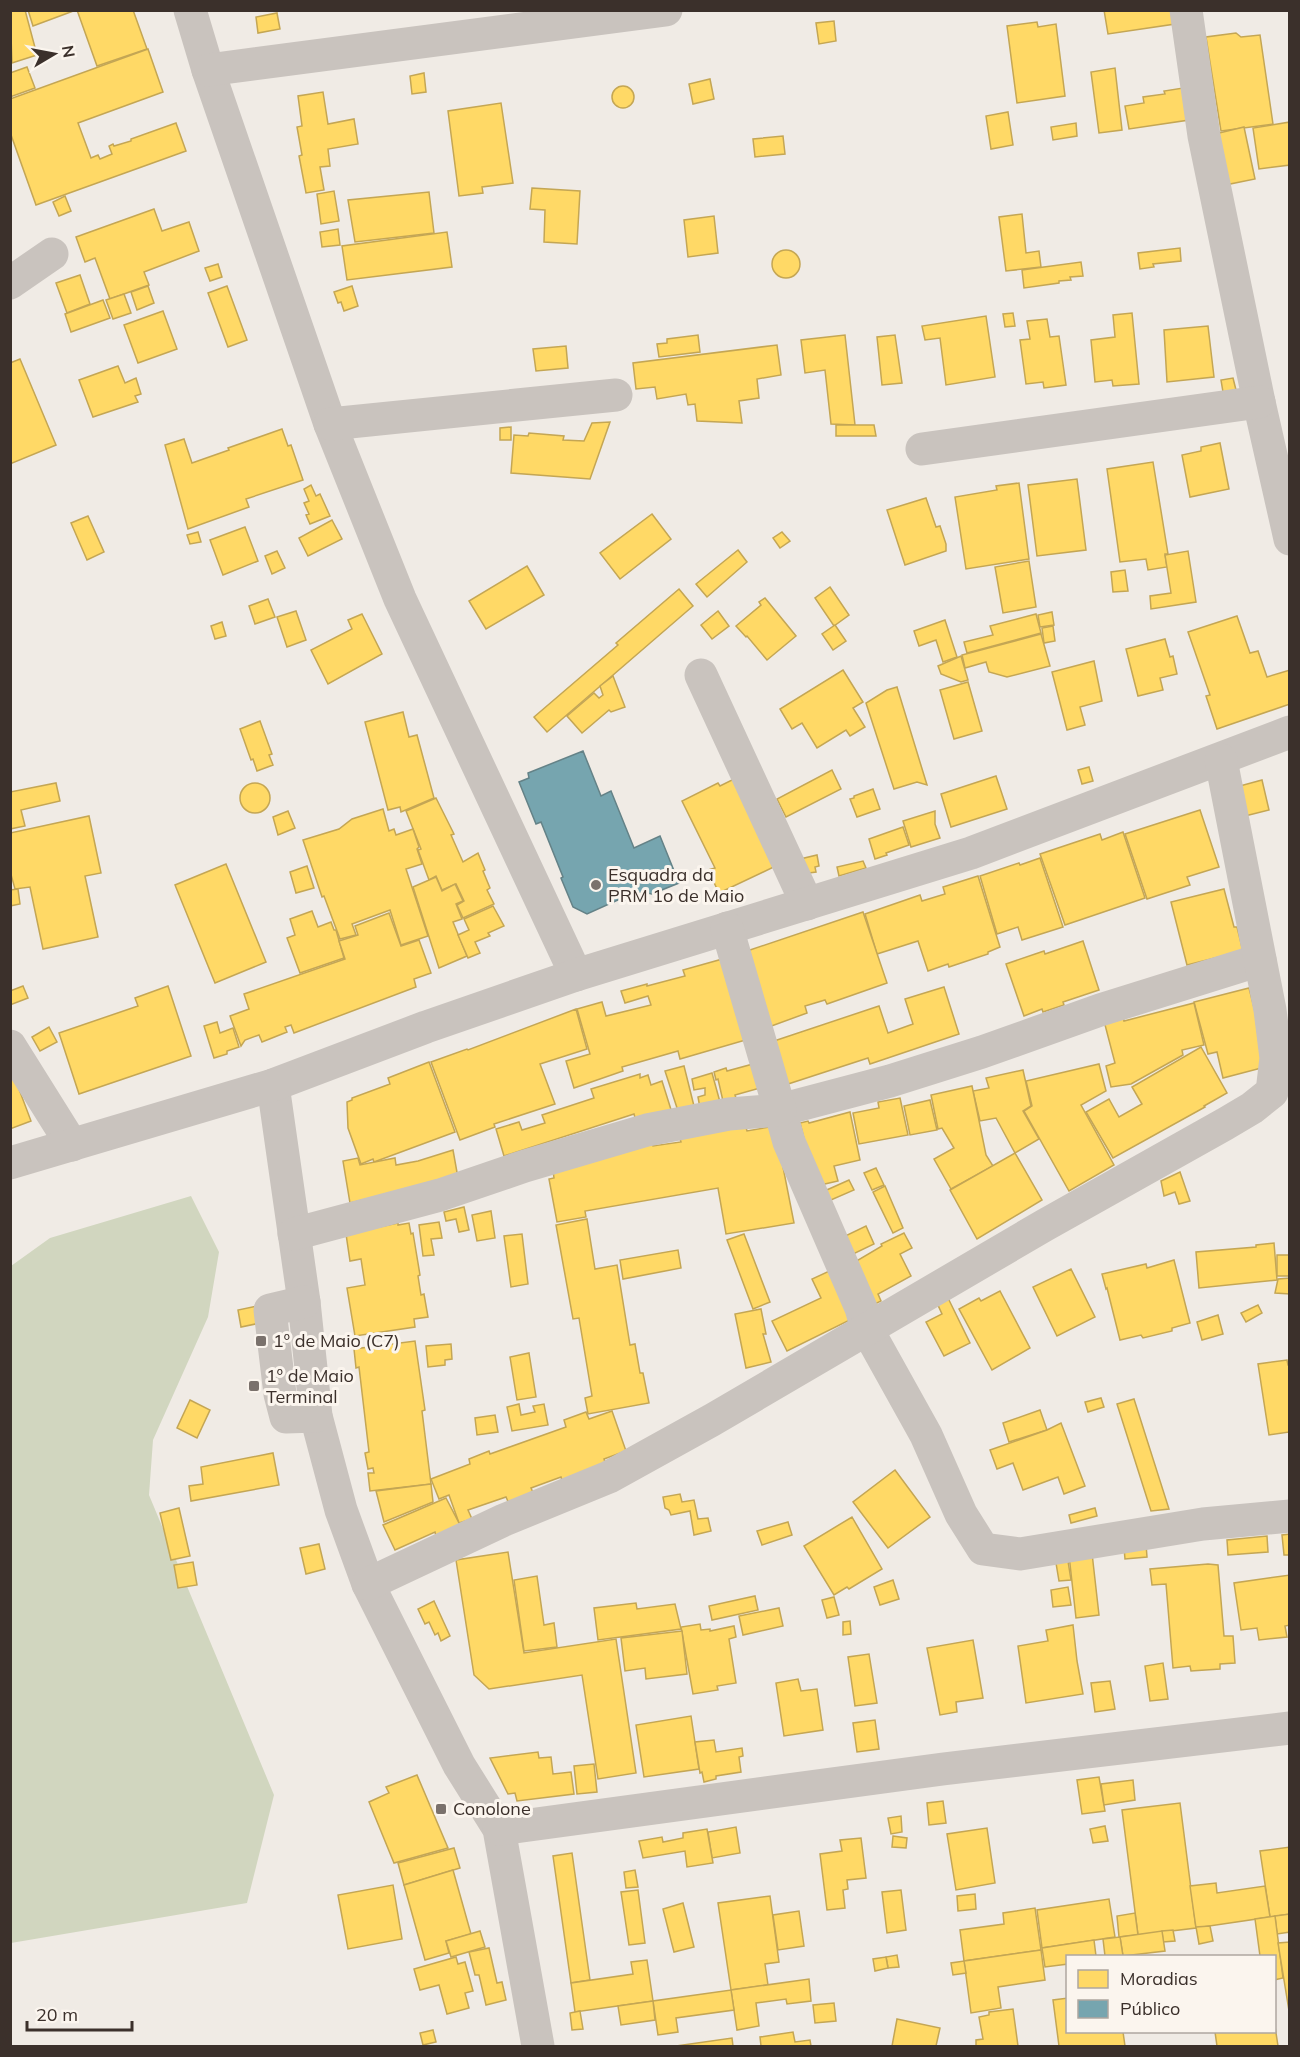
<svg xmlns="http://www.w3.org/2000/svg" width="1300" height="2057" font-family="Mulish,sans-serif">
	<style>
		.green { fill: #d1d6bf }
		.homes { fill: #ffd966; stroke: #c4a654; stroke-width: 1.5 }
		.public { fill: #76a5af; stroke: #648287; stroke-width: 1.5 }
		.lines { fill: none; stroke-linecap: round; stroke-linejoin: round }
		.minor { stroke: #c9c3be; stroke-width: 33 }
		.poi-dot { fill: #7a716c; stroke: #fbf5ee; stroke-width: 2 }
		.labels { text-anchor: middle; stroke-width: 6; stroke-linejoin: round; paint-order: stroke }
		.poi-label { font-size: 18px; fill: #3b302b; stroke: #fbf5ee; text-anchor: start }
	</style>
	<rect width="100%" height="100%" fill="#f0ebe5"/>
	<path class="green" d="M191,1196L219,1252L208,1317L153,1440L149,1495L274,1795L247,1903L11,1943V1266L50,1238Z"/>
	<g class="homes">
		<path d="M10,10H25L37,55L12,63Z"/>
		<path d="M28,10H76L33,26Z"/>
		<path d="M77,10H133L147,49L97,66Z"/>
		<path d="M1104,10H1173L1175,24L1108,34Z"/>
		<path d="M277,13L280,29L258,33L256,17Z"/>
		<path d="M834,21L836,41L819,44L816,23Z"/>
		<path d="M1037,22L1038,27L1056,24L1065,96L1017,103L1007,26Z"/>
		<path d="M1236,33L1241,37L1260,35L1273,124L1221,131L1206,37Z"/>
		<path d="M148,49L163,92L78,123L91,158L98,155L100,159L112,154L109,146L113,144L114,146L131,141V139L176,123L186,151L36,205L10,132V99Z"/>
		<path d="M27,67L35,88L10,97V73Z"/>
		<path d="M1115,68L1122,130L1099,133L1091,72Z"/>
		<path d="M424,73L426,92L412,94L410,76Z"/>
		<path d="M710,79L714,99L693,104L689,84Z"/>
		<circle cx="623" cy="97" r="11"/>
		<path d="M1183,88L1189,120L1129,129L1125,106L1144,103L1143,97L1165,94L1164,91Z"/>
		<path d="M323,92L328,124L354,119L358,144L328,149L330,166L320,167L324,190L306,193L299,156L302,155L297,127L302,126L298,96Z"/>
		<path d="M501,103L513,183L482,187L483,193L459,196L448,111Z"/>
		<path d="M1008,112L1013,145L991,149L986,116Z"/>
		<path d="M1290,122V165L1259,169L1253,128Z"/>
		<path d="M1076,123L1077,136L1053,140L1051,127Z"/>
		<path d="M1244,127L1255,179L1225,185L1215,134Z"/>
		<path d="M783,136L785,154L755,157L753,139Z"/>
		<path d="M532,188L580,191L577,244L544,242L545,210L530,209Z"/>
		<path d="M334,191L339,221L321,224L317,194Z"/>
		<path d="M429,192L434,233L355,242L348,200Z"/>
		<path d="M65,196L71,211L59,216L53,202Z"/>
		<path d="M154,209L162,231L189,222L199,251L144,272L149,285L110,299L95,258L85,262L76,237Z"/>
		<path d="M1022,214L1026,253L1039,251L1041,267L1006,271L999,217Z"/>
		<path d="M714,216L718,253L688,257L684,220Z"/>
		<path d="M338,229L340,245L322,247L320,232Z"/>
		<path d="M447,232L452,267L347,280L342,246Z"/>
		<path d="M1180,248L1181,261L1153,264L1154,267L1140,269L1138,253Z"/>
		<circle cx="786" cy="264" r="14"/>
		<path d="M1081,262L1083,276L1070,277L1071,280L1059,281V283L1024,288L1022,270Z"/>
		<path d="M218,264L222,277L210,281L205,268Z"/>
		<path d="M80,275L90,304L67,313L56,283Z"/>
		<path d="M148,286L154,303L137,310L131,292Z"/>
		<path d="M227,286L247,340L228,347L208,293Z"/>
		<path d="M352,286L358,306L344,311L341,302L338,303L334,292Z"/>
		<path d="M124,294L131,313L113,319L106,300Z"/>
		<path d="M103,300L110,318L71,332L65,314Z"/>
		<path d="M163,311L177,349L138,363L124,325Z"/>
		<path d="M1013,313L1015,326L1005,327L1003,314Z"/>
		<path d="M1132,313L1139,384L1113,386L1112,380L1095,382L1091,340L1115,337L1113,315Z"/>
		<path d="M986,316L995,377L946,385L940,338L925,340L922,326Z"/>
		<path d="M1047,319L1050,337L1059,336L1066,385L1044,388L1043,382L1026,384L1020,340L1030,339L1027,321Z"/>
		<path d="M1208,326L1214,377L1167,382L1164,330Z"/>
		<path d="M698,335L700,352L659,357L657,344L667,343V339Z"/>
		<path d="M845,335L855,425L831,424L825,370L805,373L801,340Z"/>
		<path d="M895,335L902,383L882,385L877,337Z"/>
		<path d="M777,345L781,375L757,379L759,398L739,401L742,423L697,421L695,404L688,405L686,394L657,399L655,387L636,389L633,363Z"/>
		<path d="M566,346L568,368L536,371L533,349Z"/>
		<path d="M20,359L56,445L10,464V363Z"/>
		<path d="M118,366L125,383L136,378L141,394L135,396L138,402L93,417L79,380Z"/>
		<path d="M1233,378L1236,390L1223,392L1221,380Z"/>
		<path d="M610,422L590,479L511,473L514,435L528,436L529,433L564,436L563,440L584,441L592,423Z"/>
		<path d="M836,425H874L876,436H836Z"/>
		<path d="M511,427V440H500V428Z"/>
		<path d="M282,429L288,446L291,445L303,480L246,499L249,507L188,529L165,445L184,439L192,463L229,450L228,448Z"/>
		<path d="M1220,443L1229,489L1190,497L1182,455L1201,451V447Z"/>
		<path d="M1153,462L1168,554H1165L1167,567L1148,570L1146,559L1120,562L1107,469Z"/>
		<path d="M1077,479L1086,550L1037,556L1028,485Z"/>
		<path d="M1019,483L1029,559L966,569L955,497L997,490L996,486Z"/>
		<path d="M311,485L316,496L320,494L330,516L310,524L306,515L309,514L304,503L309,501L304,489Z"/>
		<path d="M926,498L936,527L940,526L946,544V551L905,565L887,510Z"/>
		<path d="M652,514L671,539L620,579L600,553Z"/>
		<path d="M88,516L104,552L87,560L71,523Z"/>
		<path d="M332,520L342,539L308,556L299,538Z"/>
		<path d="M245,527L258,561L223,575L210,540Z"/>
		<path d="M198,532L201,542L190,544L187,535Z"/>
		<path d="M782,532L790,541L780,548L773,538Z"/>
		<path d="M738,550L747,562L707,597L696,584Z"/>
		<path d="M277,551L285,568L272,574L265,556Z"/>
		<path d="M1188,551L1196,602L1151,609L1150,596L1171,593L1165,555Z"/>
		<path d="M1029,561L1036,607L1003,613L995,567Z"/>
		<path d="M527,566L544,595L486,629L469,601Z"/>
		<path d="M1125,570L1128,591L1113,592L1111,572Z"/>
		<path d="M830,587L849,615L834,626L815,598Z"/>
		<path d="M679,589L693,606L547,732L534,717L618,645L616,643Z"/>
		<path d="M765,598L796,636L767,660L747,636L746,637L736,626L761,605L759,602Z"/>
		<path d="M268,599L275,617L255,624L249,606Z"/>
		<path d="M296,611L306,640L287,647L277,617Z"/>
		<path d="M718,611L729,626L712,639L701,625Z"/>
		<path d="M1052,612L1054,625L1040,627L1038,615Z"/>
		<path d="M362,614L382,654L328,684L311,650L352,629L348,620Z"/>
		<path d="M1036,614L1041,633L967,653L964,642L993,635L990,626Z"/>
		<path d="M1237,616L1250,653L1258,651L1267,677L1290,670V704L1217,729L1206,696L1210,695L1188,632Z"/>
		<path d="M945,620L957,657L943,662L936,640L919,646L914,631Z"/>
		<path d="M222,622L226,636L215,639L211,626Z"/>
		<path d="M835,625L846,641L833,650L822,634Z"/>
		<path d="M1053,626L1055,641L1044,643L1042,628Z"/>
		<path d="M1041,634L1050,666L1007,677L989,672L986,662L965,668L962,655Z"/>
		<path d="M1165,639L1170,657L1173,656L1177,674L1160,678L1163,690L1138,696L1126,649Z"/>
		<path d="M961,656L968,680L961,682L941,674L938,666Z"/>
		<path d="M1094,661L1102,701L1080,707L1085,725L1067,730L1052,672Z"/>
		<path d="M843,670L863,702L853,708L865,727L850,736L846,730L817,748L802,723L792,729L780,709Z"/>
		<path d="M613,676L625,707L611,712L609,710L582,733L567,716L594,693L599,698L603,695L600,686Z"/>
		<path d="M968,682L982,731L954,739L940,690Z"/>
		<path d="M897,687L927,785L917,782L894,789L866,703L887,690Z"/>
		<path d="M403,712L409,737L417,735L434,798L401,812L400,807L388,810L365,722Z"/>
		<path d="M260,721L272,754L269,755L273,765L257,771L253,759L251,760L240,729Z"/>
		<path d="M1089,767L1093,781L1082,784L1078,770Z"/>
		<path d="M832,770L841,789L786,817L777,799Z"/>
		<path d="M996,776L1007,809L951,827L941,794Z"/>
		<path d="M738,777L780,864L719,893L708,870L715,868L682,801L718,783L720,786Z"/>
		<path d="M1262,780L1269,810L1237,818L1236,787Z"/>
		<circle cx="255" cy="798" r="15"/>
		<path d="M56,783L60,801L21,810L25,826L10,829V792Z"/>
		<path d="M873,789L880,809L857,817L850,799L854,798V796Z"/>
		<path d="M436,798L454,834L451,835L463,862L478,853L485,870L483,871L490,888L487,890L494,904L463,918L457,905L464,901L456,884L442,890L436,876L429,880L418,850L421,849L406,811Z"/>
		<path d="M383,809L389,831L394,829L396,835L413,829L419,847L417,849L422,864L406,869L428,936L401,945L390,910L352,924L356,935L340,939L324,896L322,897L303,840L339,829L352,819Z"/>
		<path d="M1200,810L1219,867L1187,877L1190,885L1147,899L1125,834Z"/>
		<path d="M288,811L295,828L278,835L273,817Z"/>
		<path d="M935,811V824L940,838L911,847L903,821Z"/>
		<path d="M89,816L101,873L85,876L98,937L43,949L30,887L15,889L10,871V833Z"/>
		<path d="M903,827L909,845L886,853L887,855L875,859L869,839Z"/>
		<path d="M1123,832L1145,898L1065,925L1040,854L1100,834L1102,840Z"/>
		<path d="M817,855L819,866L815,867L816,872L809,873L796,860Z"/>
		<path d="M1040,858L1063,927L1022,940L1018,927L997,934L980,876L1019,863L1020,865Z"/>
		<path d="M863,861L866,868L839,876L837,867Z"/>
		<path d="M226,864L266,962L215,983L175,885Z"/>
		<path d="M307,866L314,888L296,893L290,872Z"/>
		<path d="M978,876L1000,947L988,952V954L949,967L948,964L928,971L918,941L877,954L865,914L920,895L922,901L945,894L943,887Z"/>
		<path d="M436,877L442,891L455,884L463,901L456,904L462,919L453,922L467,956L439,968L413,887Z"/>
		<path d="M18,889L20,904L10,906V890Z"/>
		<path d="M1224,889L1234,927H1237L1243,951L1187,965L1171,902Z"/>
		<path d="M493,906L504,926L488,933L490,936L475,942L480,953L468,958L458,935L469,930L464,919Z"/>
		<path d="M312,911L318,927L331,922L334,930H336L344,958L300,973L287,938L295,935L290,919Z"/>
		<path d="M863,912L887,983L827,1004L825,1000L805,1006L807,1013L766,1028L741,953Z"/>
		<path d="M389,913L401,946L419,940L431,973L414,979L416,987L294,1033L291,1025L285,1027L287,1032L262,1042L259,1035L245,1040L241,1046L230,1016L249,1009L244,994L345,959L339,941L358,935L355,926Z"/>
		<path d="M1083,941L1099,990L1063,1002L1064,1005L1043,1012L1042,1009L1024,1016L1006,964L1044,951L1045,954Z"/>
		<path d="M726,958L749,1039L680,1059L678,1051L622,1067L623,1071L574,1088L566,1061L590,1054L577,1009L602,1002L606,1016L651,1005L648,996L625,1003L621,991L647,984V986L685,976L683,970Z"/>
		<path d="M23,986L28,998L10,1005V991Z"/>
		<path d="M168,986L191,1056L79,1094L59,1033L138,1006L135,998Z"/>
		<path d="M944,987L959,1034L870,1064L868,1058L785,1085L771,1042L879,1006L888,1033L913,1024L905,999Z"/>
		<path d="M1249,988L1269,1066L1223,1078L1217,1052L1208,1054L1194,1002Z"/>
		<path d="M1194,1003L1204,1045L1182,1050L1183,1055L1131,1084L1111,1087L1106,1066L1115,1063L1104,1021L1123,1016L1124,1021Z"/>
		<path d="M576,1009L587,1049L540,1064L555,1104L494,1124L495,1127L460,1140L431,1062L467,1049L468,1050Z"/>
		<path d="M217,1022L220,1033L233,1028L239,1047L227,1051V1054L214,1058L204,1026Z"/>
		<path d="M49,1027L57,1042L40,1051L32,1037Z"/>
		<path d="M1201,1047L1227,1093L1204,1106L1205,1107L1113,1158L1086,1112L1109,1099L1119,1117L1142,1104L1132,1087Z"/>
		<path d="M429,1062L455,1132L374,1162L373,1159L361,1164L348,1128L347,1102L352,1100V1098L390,1084L388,1078Z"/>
		<path d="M753,1064L760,1088L735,1095L736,1098L723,1101L718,1079L716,1080L714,1072L726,1068L727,1071Z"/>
		<path d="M1099,1064L1106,1091L1081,1105L1114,1165L1069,1191L1024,1111L1032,1106L1026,1081Z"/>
		<path d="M10,1065L31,1121L10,1129Z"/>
		<path d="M684,1066L695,1110L679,1114L665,1071Z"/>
		<path d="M1023,1070L1031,1106L1023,1111L1039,1139L1015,1153L996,1118L980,1121L973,1091L989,1088L986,1078Z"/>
		<path d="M712,1073L720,1102L700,1108L698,1097L705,1095V1088L694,1090L692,1079Z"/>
		<path d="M640,1074V1078L648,1075L651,1085L662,1081L673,1116L637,1125L634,1114L504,1156L496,1129L519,1122L522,1130L545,1123L542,1115L594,1098L591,1089Z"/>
		<path d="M972,1086L986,1155L993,1166L951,1189L934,1159L954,1148L942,1128L938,1129L931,1095Z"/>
		<path d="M900,1098L908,1135L859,1144L853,1113L879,1108L878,1102Z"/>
		<path d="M930,1100L937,1130L910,1135L904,1106Z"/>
		<path d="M850,1112L860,1160L834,1166L838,1181L816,1186L800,1123L808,1121L809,1123Z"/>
		<path d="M745,1124L747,1131L775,1126L794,1223L726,1234L718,1188L585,1211L586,1217L557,1222L549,1179L554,1178L552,1164L651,1137L653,1146L681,1142L680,1139Z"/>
		<path d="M453,1150L458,1178L350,1203L343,1161L358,1158L360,1165L395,1158L396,1165L418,1161Z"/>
		<path d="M1015,1153L1042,1200L977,1239L950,1190Z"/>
		<path d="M876,1168L884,1185L872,1190L864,1173Z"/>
		<path d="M1180,1172L1190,1201L1179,1204L1175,1192L1164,1196L1161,1181Z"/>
		<path d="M849,1180L854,1190L824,1203L820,1193Z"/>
		<path d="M885,1186L903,1228L893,1233L873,1192Z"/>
		<path d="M464,1207L469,1230L459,1232L456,1219L446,1221L444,1212Z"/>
		<path d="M491,1211L495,1238L477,1241L472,1215Z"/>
		<path d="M587,1219L595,1269L617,1265L630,1345L635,1344L640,1373H643L649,1403L588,1414L585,1398L592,1396L579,1318L573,1319L556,1225Z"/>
		<path d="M439,1222L442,1238L431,1239L434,1255L423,1256L419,1225Z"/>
		<path d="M398,1223V1225L409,1223L411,1234L413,1233L420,1275L418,1276L421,1295L424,1294L428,1317L414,1319L415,1327L355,1336L347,1288L365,1285L361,1259L350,1261L346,1234Z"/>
		<path d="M866,1226L874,1244L849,1256L841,1238Z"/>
		<path d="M904,1233L912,1248L900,1254L911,1276L878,1294L881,1301L867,1308L848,1266L882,1246L881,1244Z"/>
		<path d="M522,1234L528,1284L511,1287L504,1236Z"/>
		<path d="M744,1234L770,1302L753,1309L727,1240Z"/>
		<path d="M1274,1243L1277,1280L1199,1288L1196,1252L1256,1247V1245Z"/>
		<path d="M678,1250L681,1268L623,1279L620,1260Z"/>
		<rect x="1277" y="1255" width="13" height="21"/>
		<path d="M1174,1260L1190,1323L1172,1328V1331L1143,1338L1141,1335L1120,1340L1107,1288L1106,1289L1102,1274L1146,1264L1147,1268Z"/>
		<path d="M836,1268L858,1316L787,1351L772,1321L821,1298L812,1279Z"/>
		<path d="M1071,1269L1095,1317L1057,1336L1033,1287Z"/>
		<path d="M1290,1278V1294L1275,1293L1278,1279Z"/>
		<path d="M1000,1291L1030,1348L992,1370L959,1309L979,1298L981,1301Z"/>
		<path d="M948,1298L970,1343L944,1356L926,1322L942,1314L937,1303Z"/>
		<path d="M262,1305L265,1322L241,1327L238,1310Z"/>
		<path d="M1258,1305L1262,1313L1246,1322L1241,1313Z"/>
		<path d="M761,1309L766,1334H763L771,1362L746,1368L735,1314Z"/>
		<path d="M1218,1315L1223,1334L1202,1340L1197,1322Z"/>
		<path d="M415,1341L425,1410L422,1411L431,1484L370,1491L368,1473H374L373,1468L368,1469L365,1453L369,1452L359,1367L356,1368L354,1349Z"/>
		<path d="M451,1344L452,1359L445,1360V1365L428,1367L426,1346Z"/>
		<path d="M529,1353L536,1397L517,1400L510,1357Z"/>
		<path d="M1287,1360L1288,1365H1290V1434L1289,1432L1269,1435L1258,1364Z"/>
		<path d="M1101,1398L1104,1407L1088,1412L1085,1402Z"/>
		<path d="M1134,1399L1169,1509L1151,1511L1117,1404Z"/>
		<path d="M190,1400L210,1410L197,1438L177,1428Z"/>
		<path d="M519,1404L521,1415L535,1412L533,1406L544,1404L548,1425L512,1431L507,1407Z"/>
		<path d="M1040,1410L1047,1430L1009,1442L1003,1423Z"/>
		<path d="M612,1411L626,1451L604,1459L606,1465L562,1480L561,1477L531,1488L535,1497L510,1506L506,1497L468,1510L472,1519L459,1523L449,1495L439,1499L431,1479L470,1464L469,1459L489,1451L490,1454L566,1427L564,1420L586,1412L589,1419Z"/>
		<path d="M495,1415L498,1432L477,1435L475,1418Z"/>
		<path d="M1061,1423L1085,1486L1064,1494L1058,1477L1023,1490L1013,1463L997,1469L990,1450L1047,1430Z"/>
		<path d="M273,1453L279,1485L191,1501L189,1486L203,1484L201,1467Z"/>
		<path d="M895,1470L930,1517L888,1548L853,1502Z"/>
		<path d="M431,1484L433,1502L384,1522L376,1491Z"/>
		<path d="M680,1494L682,1502L694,1500L698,1519L708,1518L711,1531L694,1535L690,1511L671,1515L669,1510L665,1508L663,1497Z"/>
		<path d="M446,1498L460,1525L436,1536L435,1532L395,1550L383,1525Z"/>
		<path d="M179,1508L190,1556L171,1560L160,1513Z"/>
		<path d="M1095,1508L1097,1516L1071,1523L1069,1515Z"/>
		<path d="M852,1517L882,1569L849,1589L847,1587L834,1595L804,1546Z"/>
		<path d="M788,1522L792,1535L762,1545L757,1531Z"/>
		<path d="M1290,1534V1555H1284L1282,1535Z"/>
		<path d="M1267,1536L1268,1552L1228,1555L1227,1540Z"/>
		<path d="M319,1544L325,1569L306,1574L300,1548Z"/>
		<path d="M1146,1544L1147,1557L1125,1559L1124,1548Z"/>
		<path d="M508,1552L524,1653L616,1639L636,1773L598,1779L582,1675L489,1689L474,1675L456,1560Z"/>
		<path d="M1092,1553L1099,1615L1076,1618L1069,1555Z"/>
		<path d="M1067,1555L1071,1580L1059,1581L1055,1557Z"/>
		<path d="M193,1562L197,1585L178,1588L174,1565Z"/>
		<path d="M1208,1564L1218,1565L1224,1636H1233L1235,1663L1220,1664V1669L1191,1671L1190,1666L1173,1668L1166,1584L1152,1585L1150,1569Z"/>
		<path d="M1290,1575V1625L1285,1626L1287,1637L1259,1640L1257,1628L1241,1630L1234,1583Z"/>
		<path d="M537,1576L544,1625L554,1623L557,1647L524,1651L514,1580Z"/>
		<path d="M893,1580L899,1599L880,1605L874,1587Z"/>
		<path d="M1068,1587L1071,1605L1053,1607L1051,1590Z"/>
		<path d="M755,1596L758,1610L712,1620L709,1606Z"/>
		<path d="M834,1597L839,1615L827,1618L822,1600Z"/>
		<path d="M434,1601L450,1636L441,1641L438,1633L435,1635L429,1622L425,1624L418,1609Z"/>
		<path d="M636,1603L637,1609L675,1604L681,1629L598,1640L594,1608Z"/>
		<path d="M779,1608L783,1626L743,1635L739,1616Z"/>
		<path d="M850,1621L851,1634L843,1635V1622Z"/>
		<path d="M700,1624L701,1630L710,1629V1631L734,1626L736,1637L729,1639L736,1683L717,1686L718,1690L693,1694L681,1627Z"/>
		<path d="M1073,1625L1077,1661L1083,1694L1026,1703L1018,1646L1048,1641L1046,1630Z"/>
		<path d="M682,1631L687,1674L646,1679L645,1668L625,1671L621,1638Z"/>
		<path d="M973,1640L983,1698L956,1702L957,1712L940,1715L927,1648Z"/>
		<path d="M869,1654L877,1703L855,1706L848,1657Z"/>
		<path d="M1163,1663L1168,1699L1150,1701L1145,1666Z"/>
		<path d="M798,1679L801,1691L817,1689L823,1730L784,1736L776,1683Z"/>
		<path d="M1110,1681L1115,1709L1095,1712L1091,1683Z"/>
		<path d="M691,1716L699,1769L644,1777L636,1725Z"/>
		<path d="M875,1720L879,1749L857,1752L853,1723Z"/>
		<path d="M714,1740L716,1752L742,1748L743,1756L739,1757L741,1772L716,1776V1779L704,1782L702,1772L700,1773L695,1742Z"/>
		<path d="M538,1752L539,1758L551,1757L553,1774L571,1772L574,1794L517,1801L515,1793L508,1794L490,1758Z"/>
		<path d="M594,1764L597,1792L577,1794L574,1766Z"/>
		<path d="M417,1775L448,1848L394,1863L369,1802L389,1793L386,1787Z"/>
		<path d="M1099,1777L1105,1811L1082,1814L1077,1780Z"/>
		<path d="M1133,1780L1135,1800L1104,1805L1101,1784Z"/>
		<path d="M943,1801L946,1823L929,1825L927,1803Z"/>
		<path d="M1180,1803L1196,1928L1138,1935L1122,1810Z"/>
		<path d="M901,1816L902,1832L891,1834L888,1818Z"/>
		<path d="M1105,1826L1108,1841L1093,1843L1090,1829Z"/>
		<path d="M736,1827L740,1853L712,1858L708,1832Z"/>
		<path d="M987,1828L995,1883L956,1890L947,1834Z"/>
		<path d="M707,1829L713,1863L687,1867L685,1851L643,1858L639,1841L662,1837L663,1842L683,1838V1833Z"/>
		<path d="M893,1836L907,1838L906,1848L892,1847Z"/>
		<path d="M861,1838L866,1878L847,1880L848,1889L843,1890L845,1908L827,1910L820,1854L842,1851L840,1840Z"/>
		<path d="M1290,1847V1914L1270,1917L1260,1851Z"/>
		<path d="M454,1848L460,1868L404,1885L398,1863Z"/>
		<path d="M572,1853L590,1980L571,1983L553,1856Z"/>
		<path d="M453,1870L471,1934L446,1941L449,1953L425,1960L404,1885Z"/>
		<path d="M635,1870L638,1887L626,1888L624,1872Z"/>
		<path d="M1216,1883L1217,1893L1265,1886L1270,1917L1196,1928L1190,1886Z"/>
		<path d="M393,1885L402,1939L348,1949L338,1895Z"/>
		<path d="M638,1890L645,1943L629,1945L621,1892Z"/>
		<path d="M901,1890L906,1930L887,1933L882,1892Z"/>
		<path d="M975,1894L976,1909L958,1911L957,1896Z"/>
		<path d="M770,1896L779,1962L765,1964L768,1985L731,1990L718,1903Z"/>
		<path d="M1109,1899L1115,1937L1042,1948L1037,1910Z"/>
		<path d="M683,1903L694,1947L674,1952L663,1909Z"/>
		<path d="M1035,1908L1041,1950L964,1961L960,1930L1004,1924L1003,1913Z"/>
		<path d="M799,1911L804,1946L778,1950L773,1915Z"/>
		<path d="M1135,1913L1138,1935L1119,1937L1117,1916Z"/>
		<path d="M1290,1914V1932L1277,1934L1275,1916Z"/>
		<path d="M1275,1916L1283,1978L1274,1980V1956H1260L1255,1919Z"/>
		<path d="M1210,1926L1213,1941L1199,1944L1196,1927Z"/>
		<path d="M1173,1930L1175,1941L1163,1942L1162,1931Z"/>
		<path d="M480,1931L485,1947L451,1957L446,1941Z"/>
		<path d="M1162,1931L1165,1951L1123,1956L1120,1937Z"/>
		<path d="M1120,1937L1123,1956H1105L1103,1939Z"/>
		<path d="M1094,1940L1096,1956H1068V1964L1045,1967L1042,1948Z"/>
		<path d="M1290,1942V2017L1278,1943Z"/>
		<path d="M489,1948L497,1983L502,1982L506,2000L486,2005L479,1975H475L469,1952Z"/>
		<path d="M1041,1950L1045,1980L998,1987L1001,2008L971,2013L964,1961Z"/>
		<path d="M897,1955L899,1967L888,1968L886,1957Z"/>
		<path d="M456,1957L458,1964L465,1962L473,1991L465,1993L469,2008L447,2014L439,1985L420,1990L414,1969Z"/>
		<path d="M886,1957L888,1968L875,1971L873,1959Z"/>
		<path d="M647,1960L653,2001L575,2012L571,1983L633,1974L631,1962Z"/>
		<path d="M964,1961L966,1973L953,1975L951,1963Z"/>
		<path d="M809,1979L811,2001L787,2004L786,1999L756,2003L759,2026L737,2030L731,1990Z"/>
		<path d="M731,1990L734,2010L676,2018L678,2032L658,2035L653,2001Z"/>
		<path d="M1068,1998V2032H1123L1125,2046H1059L1053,2000Z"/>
		<path d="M653,2001L655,2020L621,2025L618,2006Z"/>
		<path d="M834,2003L836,2021L815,2023L813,2005Z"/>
		<path d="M1013,2009L1018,2046H976V2040L983,2039L979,2017L989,2015V2012Z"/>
		<path d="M580,2011L583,2029L572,2030L570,2013Z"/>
		<path d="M897,2019L940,2028L936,2046H892Z"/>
		<path d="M1274,2020L1278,2046H1217L1215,2032H1274Z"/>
		<path d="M433,2030L436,2042L423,2045L420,2033Z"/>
		<path d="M793,2032L795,2042L810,2040L811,2046H761L760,2037Z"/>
		<path d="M732,2038L733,2046H676Z"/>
	</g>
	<path class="public" d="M583,751L601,796L611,791L634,848L660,836L679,883L652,894L642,892L621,902L620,899L587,914L573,907L561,878L563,877L541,822L536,824L519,782L529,778L528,773Z"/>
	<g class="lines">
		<g class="minor">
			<path d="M190,10L208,70L330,424L400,599L576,975"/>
			<path d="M1186,10L1204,136L1259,402L1290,539"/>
			<path d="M208,70L666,10"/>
			<path d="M10,283L52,254"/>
			<path d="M330,424L616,395"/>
			<path d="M922,449L1259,402"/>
			<path d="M701,675L807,904"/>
			<path d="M1260,960L1100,1010L982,1052L890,1081L780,1110L789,1142L861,1308L867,1329L926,1435L961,1514L983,1549L1020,1554L1203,1524L1290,1516"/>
			<path d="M10,1046L72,1145"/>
			<path d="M273,1085L304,1302L316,1416L341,1510L368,1584L459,1765L499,1829L538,2046"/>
			<path d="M10,1163L273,1085L426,1027L576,975L971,853L1290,732"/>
			<path d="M294,1234L440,1195L525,1166L647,1130L729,1114L780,1110L727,928"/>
			<path d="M304,1302L270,1310L280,1394L286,1417L316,1416"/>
			<path d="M368,1584L504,1520L609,1477L712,1420L1045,1225L1225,1124L1252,1108L1272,1092L1276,1058L1270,1010L1221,760"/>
			<path d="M499,1829L943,1769L1290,1728"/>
		</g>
	</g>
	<g class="poi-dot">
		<circle cx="596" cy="885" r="6"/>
		<rect x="255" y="1335" width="12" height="12" rx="3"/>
		<rect x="248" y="1380" width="12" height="12" rx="3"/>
		<rect x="435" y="1803" width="12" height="12" rx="3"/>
	</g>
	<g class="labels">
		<g class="poi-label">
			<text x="608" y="881">Esquadra da<tspan x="608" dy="21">PRM 1o de Maio</tspan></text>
			<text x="273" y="1347">1º de Maio (C7)</text>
			<text x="266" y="1382">1º de Maio<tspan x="266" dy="21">Terminal</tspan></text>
			<text x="453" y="1815">Conolone</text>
		</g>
	</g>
	<rect width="1300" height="2057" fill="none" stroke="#3b302b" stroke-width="24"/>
	<rect x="1066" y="1955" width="210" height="78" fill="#fbf5ee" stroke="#aea6a0" stroke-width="1.5"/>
	<rect x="1078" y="1970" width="30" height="18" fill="#ffd966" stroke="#aea6a0" stroke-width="1.5"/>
	<text x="1120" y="1985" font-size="18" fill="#3b302b">Moradias</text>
	<rect x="1078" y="2000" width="30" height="18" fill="#76a5af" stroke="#aea6a0" stroke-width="1.5"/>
	<text x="1120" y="2015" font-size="18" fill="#3b302b">Público</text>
	<g transform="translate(54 54) rotate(80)" stroke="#fbf5ee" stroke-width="4.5" paint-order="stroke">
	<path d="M0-4.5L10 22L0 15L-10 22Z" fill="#3b302b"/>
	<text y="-9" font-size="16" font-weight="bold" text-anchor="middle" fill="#3b302b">N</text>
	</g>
	<path d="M27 2021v9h105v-9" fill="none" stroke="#3b302b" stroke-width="3"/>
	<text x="36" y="2021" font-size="18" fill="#3b302b" stroke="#fbf5ee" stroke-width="4.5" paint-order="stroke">20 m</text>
</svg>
